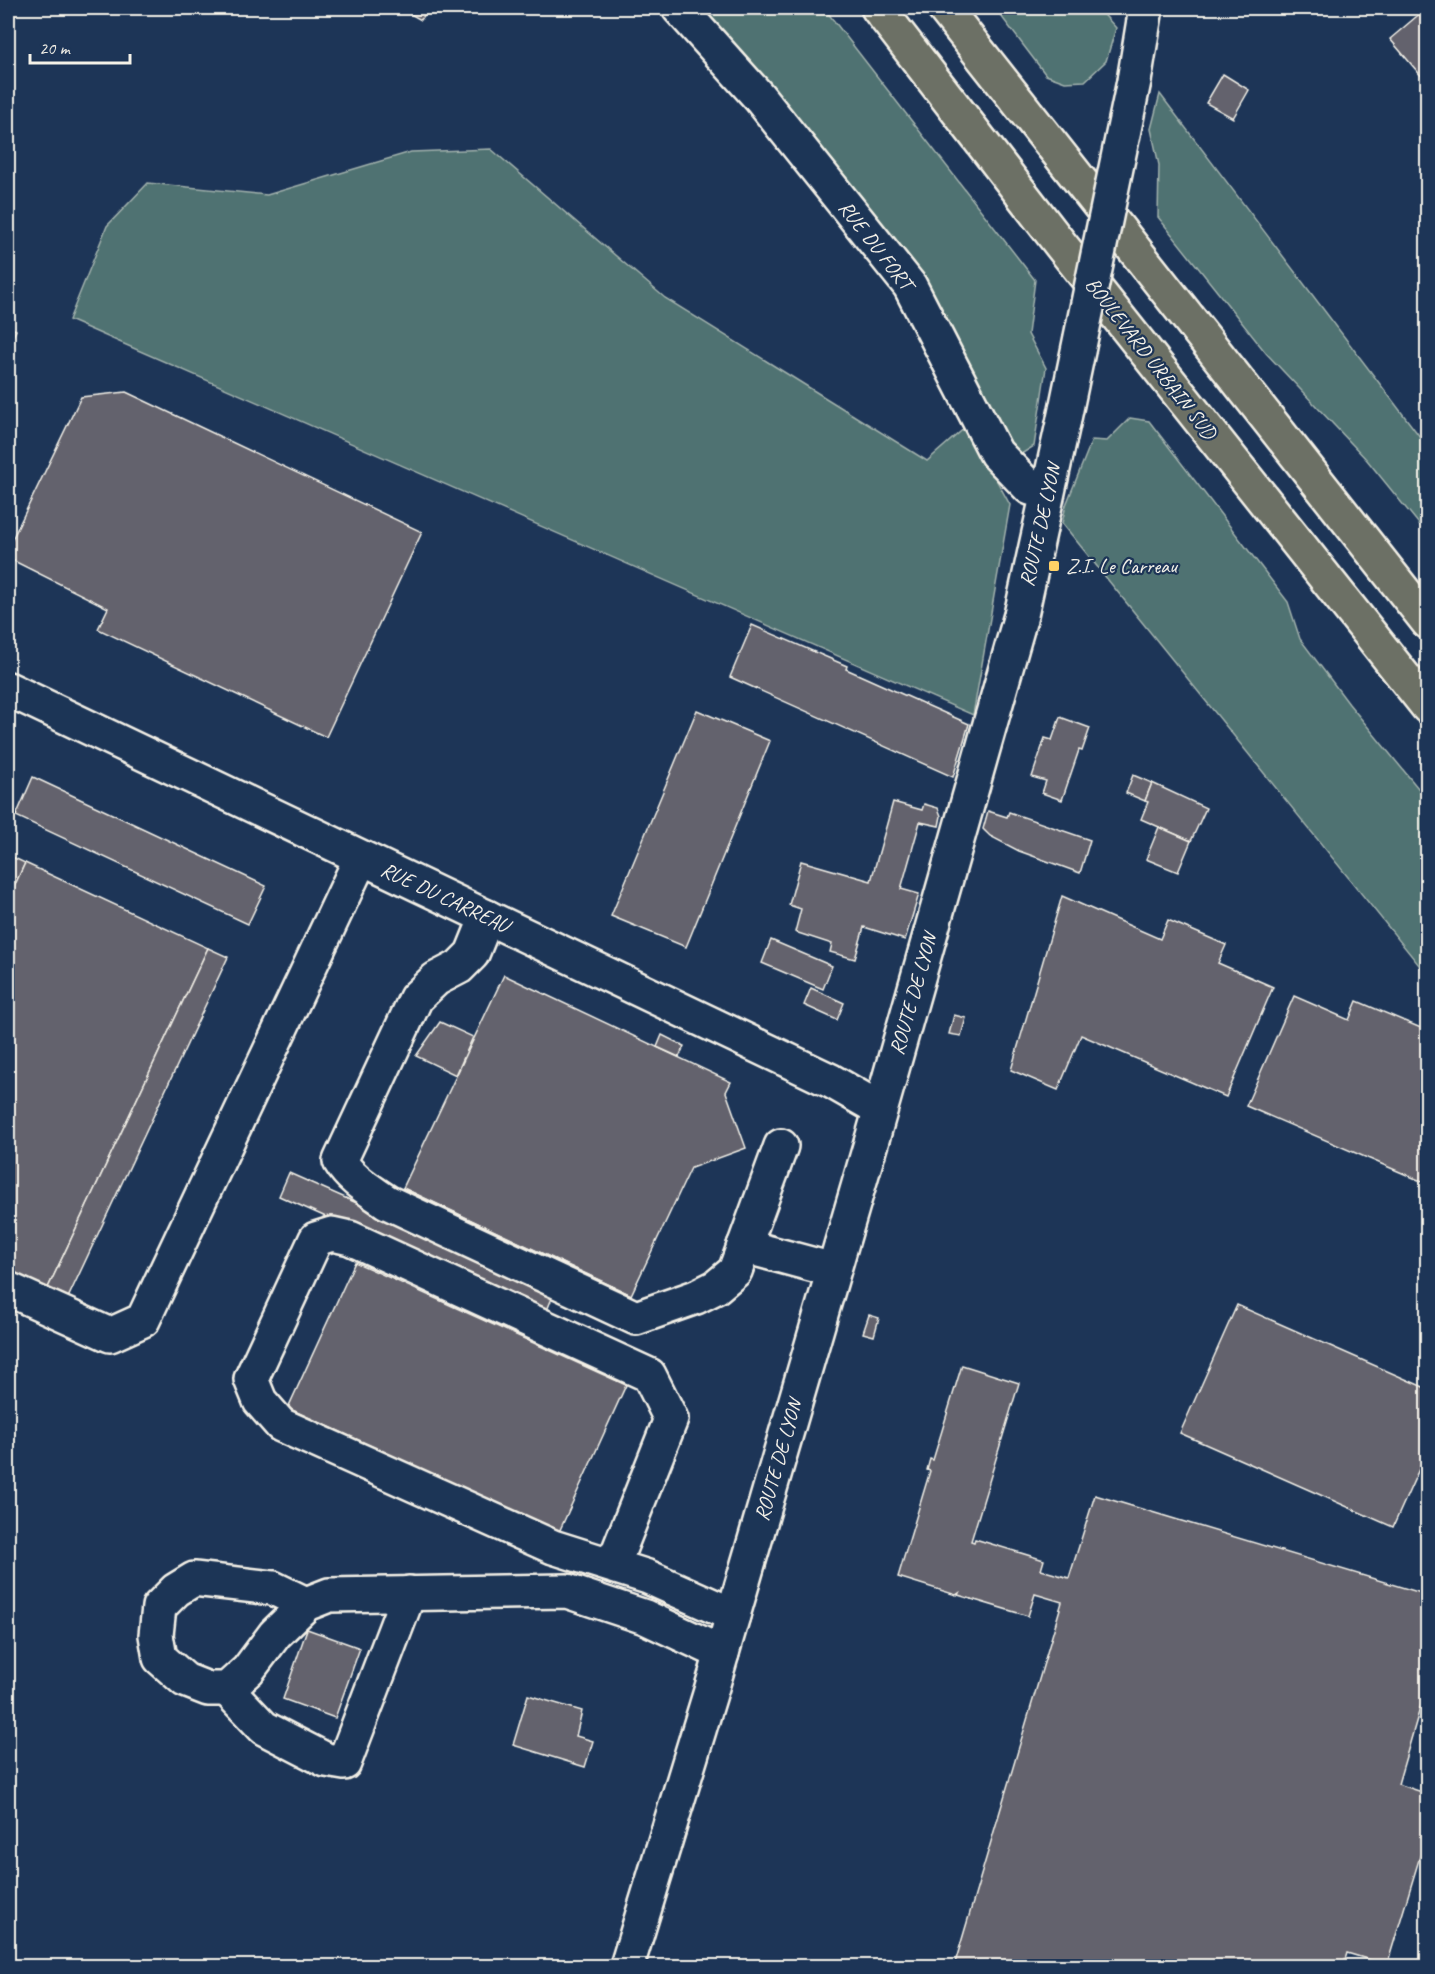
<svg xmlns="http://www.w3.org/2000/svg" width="1435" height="1974" font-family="Caveat,sans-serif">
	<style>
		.green { fill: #507272; stroke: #a2b2ad; stroke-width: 1.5 }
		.building { fill: #63626d; stroke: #f4f1e8; stroke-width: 1.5 }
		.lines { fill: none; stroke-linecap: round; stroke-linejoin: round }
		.minor-casing { stroke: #f4f1e8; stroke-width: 38 }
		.highway-casing { stroke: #f4f1e8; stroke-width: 38 }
		.minor { stroke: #1d3557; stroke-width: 33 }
		.highway { stroke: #6c7065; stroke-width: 33 }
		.minor-bridge-casing { stroke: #f4f1e8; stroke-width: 38; stroke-linecap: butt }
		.minor-bridge { stroke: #1d3557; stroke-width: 33 }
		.poi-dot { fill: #ffd166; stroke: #1d3557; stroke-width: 2 }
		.labels { text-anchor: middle; stroke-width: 4.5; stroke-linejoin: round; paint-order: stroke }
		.street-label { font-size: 21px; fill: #f4f1e8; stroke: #1d3557 }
		.poi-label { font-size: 21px; fill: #f4f1e8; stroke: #1d3557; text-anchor: start }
	</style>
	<rect width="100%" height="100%" fill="#1d3557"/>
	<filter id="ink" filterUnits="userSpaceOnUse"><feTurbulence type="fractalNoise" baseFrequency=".0167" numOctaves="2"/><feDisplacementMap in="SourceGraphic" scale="12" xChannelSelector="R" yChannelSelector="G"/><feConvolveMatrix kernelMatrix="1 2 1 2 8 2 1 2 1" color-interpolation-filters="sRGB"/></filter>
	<g filter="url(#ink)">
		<g class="green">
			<path d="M698,8H824L1035,280L1028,334L1046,368L1034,446L1015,458L1007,447L974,373L924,286Z"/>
			<path d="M995,8H1098L1116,28L1106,61L1085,81L1065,82L1046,75Z"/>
			<path d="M1160,94L1427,446V534L1367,460L1266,353L1158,217L1159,165L1151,129Z"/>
			<path d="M491,149L665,298L927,461L967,426L1010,505L973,715L69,320L107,226L148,183L267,195L411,152Z"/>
			<path d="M1130,418L1149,421L1288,602L1300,639L1349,704L1427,799V975L1062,523L1066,505L1092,440L1107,441Z"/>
		</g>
		<g class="building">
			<path d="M400,8H429L421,20Z"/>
			<path d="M1423,11L1428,17V84L1390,39Z"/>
			<path d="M1223,74L1249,90L1233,118L1206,103Z"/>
			<path d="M8,326L16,330L8,348Z"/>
			<path d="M126,392L422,532L326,737L98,629L108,608L8,558V548L81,397Z"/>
			<path d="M752,625L847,666L846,669L969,724L953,777L730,677Z"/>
			<path d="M697,710L770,741L686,947L611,916Z"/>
			<path d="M1060,717L1090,728L1082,751L1079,750L1062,800L1042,793L1046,781L1032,777L1045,738L1052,740Z"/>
			<path d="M1133,775L1152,783L1145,801L1126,793Z"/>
			<path d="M33,777L266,886L248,924L16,816Z"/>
			<path d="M1152,783L1206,808L1191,841L1141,819L1148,802L1145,801Z"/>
			<path d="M893,802L922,810L924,804L938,808L941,816L939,826L920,822L901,889L919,894L905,940L864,927L855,959L830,952L832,944L795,932L801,909L789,905L801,861L871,881Z"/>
			<path d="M988,811L1007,817L1009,812L1090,840L1080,873L1019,851L990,836L983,829Z"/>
			<path d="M1159,827L1191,841L1178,872L1146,859Z"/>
			<path d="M8,855L25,863L8,900Z"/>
			<path d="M25,863L208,948L47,1290L8,1272V900Z"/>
			<path d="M1062,896L1160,939L1168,920L1226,945L1218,963L1273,987L1226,1097L1081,1035L1058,1090L1011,1070Z"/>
			<path d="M771,940L832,966L823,989L762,963Z"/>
			<path d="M208,948L228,957L67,1300L47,1290Z"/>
			<path d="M504,975L731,1082L726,1092L746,1148L691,1168L631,1295L403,1188Z"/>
			<path d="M811,988L844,1003L837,1020L804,1005Z"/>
			<path d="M1294,996L1349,1020L1357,1001L1428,1031V1184L1246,1106Z"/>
			<path d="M954,1015L966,1018L961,1036L949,1034Z"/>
			<path d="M440,1022L473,1037L456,1075L416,1056Z"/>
			<path d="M662,1035L684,1046L679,1057L657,1047Z"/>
			<path d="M289,1173L555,1291L545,1315L279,1196Z"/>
			<path d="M403,1188L631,1295L629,1300L399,1196Z"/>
			<path d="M355,1262L626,1385L559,1532L288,1408Z"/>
			<path d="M1237,1305L1428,1389V1449L1393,1527L1180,1433Z"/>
			<path d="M869,1315L879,1318L874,1336L863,1333Z"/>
			<path d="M962,1365L1019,1383L971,1541L974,1542L975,1539L1044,1560L1041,1570L1069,1578L1095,1495L1428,1595V1707L1421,1705L1398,1784L1428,1794V1830L1387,1965L1347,1953L1343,1966H968L955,1963L1062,1602L1035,1594L1028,1616L958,1595L959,1593L956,1595L898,1577L930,1471L927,1470L930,1459L933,1460Z"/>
			<path d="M307,1629L360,1648L335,1718L283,1699Z"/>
			<path d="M528,1695L582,1711L576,1736L593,1741L585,1767L513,1745Z"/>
		</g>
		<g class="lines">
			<g class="minor-casing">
				<g id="minor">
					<path d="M679,8L759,97L910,286L996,453L1030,488L1047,493"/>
					<path d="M1134,81L1146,8"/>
					<path d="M8,689L831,1081L880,1109"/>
					<path d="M487,917L472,954L459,967L436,979L416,998L340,1161C351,1180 370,1190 387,1202L636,1318L696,1297L716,1287L735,1271L781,1146"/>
					<path d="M744,1246L833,1270"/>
					<path d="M8,1289L110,1335L143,1320L361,858"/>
					<path d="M613,1565L671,1419L649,1375L350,1238L332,1234L316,1239L251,1379L260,1401L281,1425L553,1547L648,1577L733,1615"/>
					<path d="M306,1604L273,1588L194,1579L176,1590L159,1607L156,1635L160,1658L185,1680L208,1689H227L248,1670L275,1634L306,1604L329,1595L567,1591L645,1617L722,1653"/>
					<path d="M227,1689L264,1728L326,1760L344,1763L409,1593"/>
					<path d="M627,1966L710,1694L873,1136L1021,615L1064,419"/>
				</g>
			</g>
			<g class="highway-casing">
				<g id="highway">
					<path d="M878,8L1061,245L1428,707"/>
					<path d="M944,8L1428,622"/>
				</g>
			</g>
			<use href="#minor" class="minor"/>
			<use href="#highway" class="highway"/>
			<g class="minor-bridge-casing">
				<path id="minor-bridge" d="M1064,419L1134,81"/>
			</g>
			<use href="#minor-bridge" class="minor-bridge"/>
		</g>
	</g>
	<rect class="poi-dot" x="1048" y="560" width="12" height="12" rx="3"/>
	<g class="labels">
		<g class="street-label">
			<text transform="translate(876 245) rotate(52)" y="7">RUE DU FORT</text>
			<text transform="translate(1151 358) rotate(52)" y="7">BOULEVARD URBAIN SUD</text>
			<text transform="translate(1040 525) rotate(-77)" y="7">ROUTE DE LYON</text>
			<text transform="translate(445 897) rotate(25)" y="7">RUE DU CARREAU</text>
			<text transform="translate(913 994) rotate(-74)" y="7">ROUTE DE LYON</text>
			<text transform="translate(778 1460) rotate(-74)" y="7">ROUTE DE LYON</text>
		</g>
		<g class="poi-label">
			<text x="1066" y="573">Z.I. Le Carreau</text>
		</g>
	</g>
	<rect width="1435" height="1974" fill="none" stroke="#1d3557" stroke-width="30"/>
	<rect x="15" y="15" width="1405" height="1944" fill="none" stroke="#f4f1e8" stroke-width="2" filter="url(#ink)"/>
	<path d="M30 54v9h100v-9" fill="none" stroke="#f4f1e8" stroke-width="3"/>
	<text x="39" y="54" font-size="18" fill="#f4f1e8" stroke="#1d3557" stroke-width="4.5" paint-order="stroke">20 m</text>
</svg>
